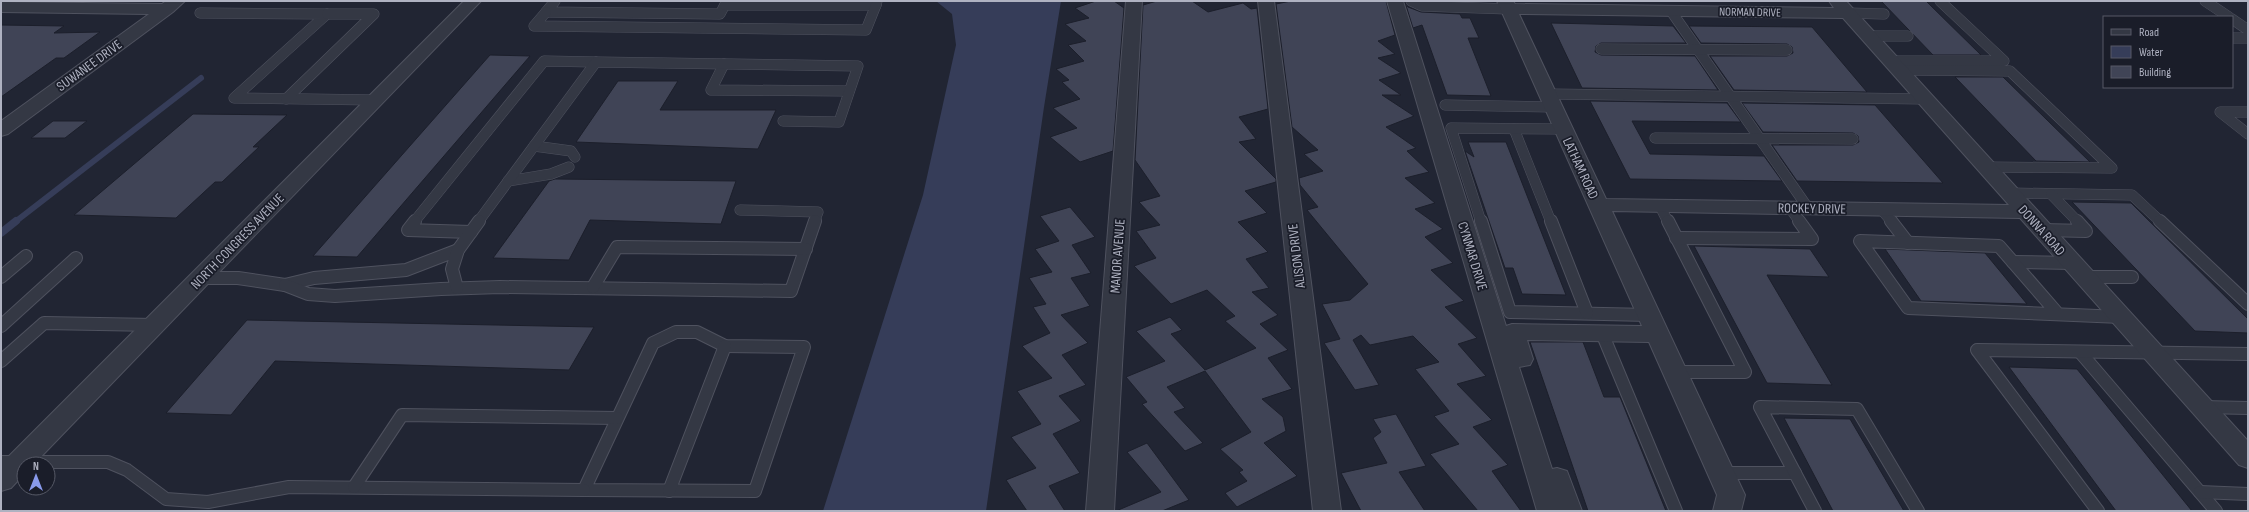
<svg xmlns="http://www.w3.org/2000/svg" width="2249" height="512" font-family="'Sofia Sans Condensed',sans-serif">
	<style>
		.water { fill: #363d59 }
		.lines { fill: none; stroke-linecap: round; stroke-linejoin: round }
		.stream-far1 { stroke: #363d59; stroke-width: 6 }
		.stream { stroke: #363d59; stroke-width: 8 }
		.building { fill: #404456; stroke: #1c1f2b }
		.service-far1-casing { stroke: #4f525f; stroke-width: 11 }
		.service-casing { stroke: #4f525f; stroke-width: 14 }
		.minor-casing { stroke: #4f525f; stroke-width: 2 }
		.tertiary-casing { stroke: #4f525f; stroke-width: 2 }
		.service-far1 { stroke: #343844; stroke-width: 10 }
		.service { stroke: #343844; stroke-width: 12 }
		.minor { fill: #343844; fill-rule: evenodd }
		.tertiary { fill: #343844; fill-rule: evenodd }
		.labels { text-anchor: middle; stroke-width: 3.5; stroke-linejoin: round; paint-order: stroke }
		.far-street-label { font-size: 12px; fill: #afb2c1; stroke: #1a1d29 }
		.street-label { font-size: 14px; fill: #afb2c1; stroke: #1a1d29 }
	</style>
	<rect width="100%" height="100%" fill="#212533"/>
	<path class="water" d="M936,1H1061L1044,107L986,511H823L923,195L956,45L952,14Z"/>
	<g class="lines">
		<path class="stream-far1" d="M15,222L201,78"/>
		<path class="stream" d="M1,233L16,221"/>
	</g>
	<g class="building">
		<path d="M1096,1H1114L1124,8L1113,151L1080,162L1050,137L1077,128L1053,108L1080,99L1062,82L1069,80L1056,69L1084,61L1068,45L1086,41L1065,24L1089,18L1075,8Z"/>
		<path d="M1157,1H1192L1208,12L1243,3L1251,9L1257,8L1268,109L1239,117L1256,139L1239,142L1276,179V182L1245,191L1267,213L1238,222L1268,252L1246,259L1269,288L1252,292L1278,315L1260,324L1288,350L1268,358L1292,389L1262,399L1283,417L1286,431L1264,443L1297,476L1237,507L1225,493L1247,481L1239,472L1243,470L1220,449L1251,432L1205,371L1167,387L1185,408L1174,412L1203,443L1185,451L1142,404L1147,402L1126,377L1165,361L1136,331L1170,317L1182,330L1171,334L1205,370L1256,348L1225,321L1235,316L1207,290L1171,304L1134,266L1156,258L1136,231L1160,225L1139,202L1160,196L1135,160L1143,5Z"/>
		<path d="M1291,1H1386L1395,35L1378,41L1395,54L1378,58L1401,73L1379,80L1401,95H1382L1414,116L1386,127L1416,148L1407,151L1429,172L1405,178L1435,203L1415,209L1443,229L1425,237L1453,263L1431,270L1464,301L1445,307L1477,338L1458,344L1486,376L1457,384L1492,420L1473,427L1508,465L1492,471L1521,511H1478L1430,454L1459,444L1434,416L1449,411L1415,369L1439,362L1413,336L1370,345L1361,335L1353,340L1379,385L1355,390L1324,343L1340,339L1322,304L1350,300L1368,284L1307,210L1318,207L1300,185L1299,178L1323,171L1304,154L1318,150L1292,127L1276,4Z"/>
		<path d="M1881,1H1926L1981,55H1933Z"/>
		<path d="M1405,2L1408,7L1421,12L1460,14L1462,18H1470L1479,38H1468L1491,96L1447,95L1422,25L1413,28Z"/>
		<path d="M1551,23L1673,26L1686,43H1601L1596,46L1595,52L1601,55L1695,56L1718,90L1582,88Z"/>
		<path d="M1,25L64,26L54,33L100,32L64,58H56L1,97Z"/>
		<path d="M1689,26L1812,27L1867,92L1734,90L1710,56H1787L1793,53L1792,47L1787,44L1701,43Z"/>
		<path d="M490,55L530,56L357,257L313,256Z"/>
		<path d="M1955,77H2003L2090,162L2036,161Z"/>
		<path d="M618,81H678L660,110H776L758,149L576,142Z"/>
		<path d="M1590,101L1727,103L1741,122L1632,121L1650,154L1764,156L1782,181L1630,179Z"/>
		<path d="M1742,103L1875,105L1943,183L1797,181L1772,145H1853L1859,142L1858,136L1853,133L1763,132Z"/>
		<path d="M193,114L287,115L253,147H259L222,182H215L176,218L74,215Z"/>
		<path d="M53,121H87L65,138H31Z"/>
		<path d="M1468,142H1506L1566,295L1522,294L1513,268H1505L1465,151L1474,157Z"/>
		<path d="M555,179L736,181L721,224L590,220L569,260L493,258L549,181Z"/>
		<path d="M2072,202L2131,203L2248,319V333L2195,331Z"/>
		<path d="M1070,207L1095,237L1072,245L1091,273L1071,278L1090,306L1061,315L1088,343L1062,355L1086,385L1059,396L1081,421L1053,434L1080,473L1049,486L1065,511H1027L1006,480L1036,468L1011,437L1041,424L1017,391L1052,378L1022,346L1050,333L1033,307L1046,304L1029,278L1052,272L1035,249L1059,241L1040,216Z"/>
		<path d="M1694,246L1810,249L1829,277L1767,275L1832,385L1767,383Z"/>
		<path d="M1885,249L1985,253L2027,304L1921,301Z"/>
		<path d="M247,320L594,327L569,370L275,361L231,415L166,413Z"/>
		<path d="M1530,342H1583L1604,397H1620L1666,511H1588Z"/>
		<path d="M2009,367L2077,369L2192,511H2116Z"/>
		<path d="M1396,414L1426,466L1399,472L1425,511H1361L1341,473L1387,463L1373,438L1381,432L1373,419Z"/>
		<path d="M1784,418L1850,419L1904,511H1833Z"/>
		<path d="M1147,443L1189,500L1162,511H1116L1161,492L1127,452Z"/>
	</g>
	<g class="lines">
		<g class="service-far1-casing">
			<g id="service-far1">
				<path d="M555,1L546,12L720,14L727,1"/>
				<path d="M1411,1L1422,6L1508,9"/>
				<path d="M2205,1L2229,17"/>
				<path d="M725,5H876L877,1"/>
				<path d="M1671,11L1808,208"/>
				<path d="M546,12L534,26L866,30L876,5"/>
				<path d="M200,13L327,14L234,98L376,100"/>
				<path d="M1848,13L1884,14"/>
				<path d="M2232,19L2248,30"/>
				<path d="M1868,36H1908"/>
				<path d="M2232,38H2248"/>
				<path d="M1601,49L1787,50"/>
				<path d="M1891,61H2004L1940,1"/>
				<path d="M724,64L711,90L849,91"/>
				<path d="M1898,70L2010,71L2112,168L1986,167"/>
				<path d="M1548,94L1925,99"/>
				<path d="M286,99L374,14H327"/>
				<path d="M1445,105L1554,107"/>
				<path d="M2248,112H2220L2248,134"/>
				<path d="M1514,129L1551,222"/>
				<path d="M1655,138L1853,139"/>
				<path d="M534,146L571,151L575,157"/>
				<path d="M508,181L551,174L569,167"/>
				<path d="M2009,193L2132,195L2161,222"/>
				<path d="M2051,194L2078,222"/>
				<path d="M1660,206L1668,222"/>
				<path d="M1790,208L1800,222"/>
				<path d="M1881,209L1892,222"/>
				<path d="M740,210L818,212L814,222"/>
				<path d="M414,222L544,61L596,62"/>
				<path d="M478,222L596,62L858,66L839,122L783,121"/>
				<path d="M1481,222L1451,128L1563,129"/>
			</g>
		</g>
		<g class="service-casing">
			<g id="service">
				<path d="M415,221L408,230L471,232"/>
				<path d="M1481,221L1510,312L1649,315"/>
				<path d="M1551,221L1587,313"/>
				<path d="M1668,221L1745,372H1675"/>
				<path d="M1891,221L1908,243"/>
				<path d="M2160,221L2248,304"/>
				<path d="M2043,230L2086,231L2077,221"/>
				<path d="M1676,238L1812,239L1799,221"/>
				<path d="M2013,262L2072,263"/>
				<path d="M1,277L26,256"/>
				<path d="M2085,277H2132"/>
				<path d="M201,278H238L285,285L314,278L406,270L458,250"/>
				<path d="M285,285L308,294L335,296L441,289L500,287L791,291L815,221"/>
				<path d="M593,287L617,247L806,249"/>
				<path d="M457,288L452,269L458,250L479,221"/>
				<path d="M2058,314L1999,246L1860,241L1908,308L2121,317"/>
				<path d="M1,326L76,258"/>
				<path d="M676,332H697L725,346L804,347L755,491L584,490L653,343Z"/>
				<path d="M1602,333L1676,511"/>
				<path d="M2080,352L2216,511"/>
				<path d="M1,361L44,323L154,325"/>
				<path d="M2202,407L2248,408"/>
				<path d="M1,462H108L127,470L166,499L208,502L289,487L584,490"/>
				<path d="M1721,473H1795"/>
				<path d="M354,487L402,415L617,418"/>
				<path d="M669,491L725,346"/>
				<path d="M2200,492L2248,494"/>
				<path d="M1815,511L1760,407L1857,409L1918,511"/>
				<path d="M2098,511L1977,350L2248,354"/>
			</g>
		</g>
		<g class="minor-casing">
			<g id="minor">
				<path d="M166,1H185L173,12L8,134L1,136V121L149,14L1,12V2L162,4Z"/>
				<path d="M1126,1H1142L1114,511H1086Z"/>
				<path d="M1258,1H1274L1341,511H1313Z"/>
				<path d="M1387,1H1403L1506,326L1512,324L1642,326L1497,1H1513L1515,4L1834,8L1829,1H1846L2248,441V468L2239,465L2020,218L1612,211L1745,495L1741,511H1713L1717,495L1649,342L1527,340L1533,359L1530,365L1519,367L1552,469L1557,468L1567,471L1582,511H1537ZM1519,14L1843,18L2009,205L1606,199Z"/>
			</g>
		</g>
		<g class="tertiary-casing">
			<path id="tertiary" d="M464,1H481L34,464H24V474L11,488L1,491V464Z"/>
		</g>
		<use href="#service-far1" class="service-far1"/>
		<use href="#service" class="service"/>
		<use href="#minor" class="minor"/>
		<use href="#tertiary" class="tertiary"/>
	</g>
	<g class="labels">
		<g class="far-street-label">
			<text transform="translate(1750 12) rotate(1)" y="4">NORMAN DRIVE</text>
		</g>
		<g class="street-label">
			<text transform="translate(89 65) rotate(-36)" y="5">SUWANEE DRIVE</text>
			<text transform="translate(1581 168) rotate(65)" y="5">LATHAM ROAD</text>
			<text transform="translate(1812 208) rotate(1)" y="5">ROCKEY DRIVE</text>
			<text transform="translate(2042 230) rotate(48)" y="5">DONNA ROAD</text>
			<text transform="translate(237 241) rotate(-46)" y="5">NORTH CONGRESS AVENUE</text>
			<text transform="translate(1117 256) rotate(-86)" y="5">MANOR AVENUE</text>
			<text transform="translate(1296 256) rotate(-97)" y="5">ALISON DRIVE</text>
			<text transform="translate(1473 256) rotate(73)" y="5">CYNMAR DRIVE</text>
		</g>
	</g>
	<rect width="2249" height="512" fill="none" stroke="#afb2c1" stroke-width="4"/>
	<rect x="2103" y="16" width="130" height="72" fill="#1a1d29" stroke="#565966"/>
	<rect x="2111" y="29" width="20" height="6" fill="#343844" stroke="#565966"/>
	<text x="2139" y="36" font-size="12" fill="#afb2c1">Road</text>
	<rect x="2111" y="46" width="20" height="12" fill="#363d59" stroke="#565966"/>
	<text x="2139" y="56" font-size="12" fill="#afb2c1">Water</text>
	<rect x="2111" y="66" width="20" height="12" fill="#404456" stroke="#565966"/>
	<text x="2139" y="76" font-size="12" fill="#afb2c1">Building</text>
	<g transform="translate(36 476)"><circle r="19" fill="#1a1d29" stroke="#565966"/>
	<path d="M0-3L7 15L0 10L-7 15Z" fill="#899aeb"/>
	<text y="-6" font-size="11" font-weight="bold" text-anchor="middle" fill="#afb2c1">N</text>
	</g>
</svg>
